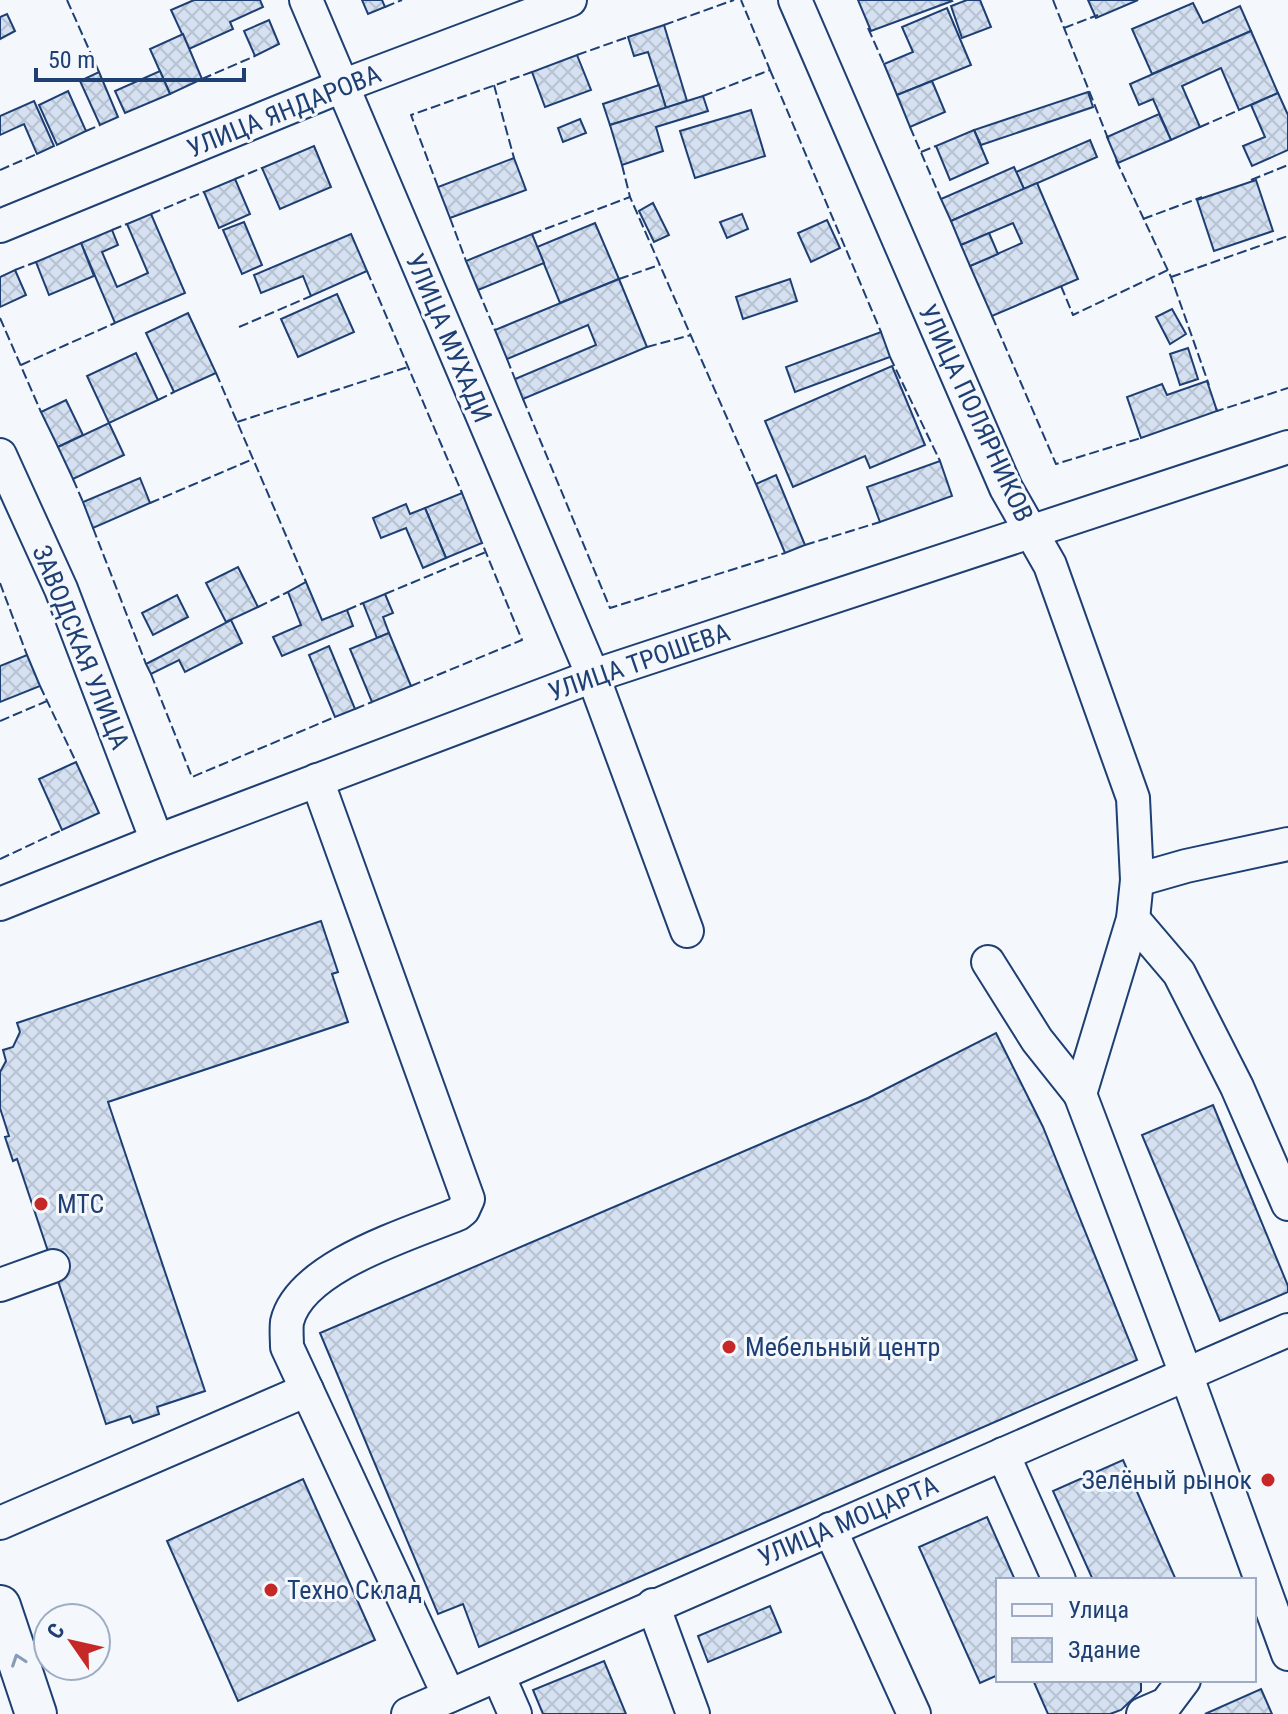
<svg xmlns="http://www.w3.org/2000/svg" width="1288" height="1714" font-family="'Roboto Condensed',sans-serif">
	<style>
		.building { fill: url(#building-cross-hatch); stroke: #1d3f73; stroke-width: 2 }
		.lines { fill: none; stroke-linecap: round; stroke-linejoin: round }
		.minor-casing { stroke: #1d3f73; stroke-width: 36 }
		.major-casing { stroke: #1d3f73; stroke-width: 44 }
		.minor { stroke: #f4f7fb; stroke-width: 32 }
		.major { stroke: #f4f7fb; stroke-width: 40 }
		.fence { stroke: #1d3f73; stroke-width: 2; stroke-dasharray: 10 4; stroke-linecap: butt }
		.oneway { stroke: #889bb7 }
		.poi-dot { fill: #c62828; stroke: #f4f7fb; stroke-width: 3 }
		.labels { text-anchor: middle; stroke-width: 6; stroke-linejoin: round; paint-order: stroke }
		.street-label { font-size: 26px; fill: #1d3f73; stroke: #f4f7fb }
		.poi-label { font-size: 26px; fill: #1d3f73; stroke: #f4f7fb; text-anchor: start }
	</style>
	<defs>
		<pattern id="building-cross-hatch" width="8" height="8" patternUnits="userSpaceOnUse" patternTransform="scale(2)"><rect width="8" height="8" fill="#d5e0f0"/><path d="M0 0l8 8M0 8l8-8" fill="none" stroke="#b6c1d1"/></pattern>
	</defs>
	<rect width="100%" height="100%" fill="#f4f7fb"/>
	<g class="building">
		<path d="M194,0H260L263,7L230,22L233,29L189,49L171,10Z"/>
		<path d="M362,0H382L385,7L368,14Z"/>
		<path d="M858,0H951L952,1L871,31Z"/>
		<path d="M967,0H980L991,27L962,38L951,6Z"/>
		<path d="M1088,0H1138L1096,18Z"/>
		<path d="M1193,3L1203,23L1240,6L1251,31L1152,74L1132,29Z"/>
		<path d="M947,8L971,65L897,95L884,64L913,52L902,27Z"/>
		<path d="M7,14L15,31L0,39V17Z"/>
		<path d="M269,20L279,44L255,56L244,31Z"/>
		<path d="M664,25L687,101L666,108L648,52L634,56L628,37Z"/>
		<path d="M1251,31L1278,93L1239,110L1221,68L1182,86L1200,127L1171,140L1153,99L1139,105L1130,84Z"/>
		<path d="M183,34L202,79L170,94L150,49Z"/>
		<path d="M577,55L591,90L545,107L532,72Z"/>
		<path d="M160,71L170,94L125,113L115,91Z"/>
		<path d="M99,72L118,117L100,125L80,81Z"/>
		<path d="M932,81L945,112L910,127L897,95Z"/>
		<path d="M659,85L666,108L610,125L603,104Z"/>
		<path d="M68,91L86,131L57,145L39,105Z"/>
		<path d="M1088,92L1093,107L981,145L974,130Z"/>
		<path d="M1278,93L1288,115V150L1252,166L1243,146L1265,137L1251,105Z"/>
		<path d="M703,96L708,111L656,127L663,151L622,165L610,125Z"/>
		<path d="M34,101L54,146L37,154L24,124L0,135V116Z"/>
		<path d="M751,110L765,156L695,178L680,131Z"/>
		<path d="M1159,114L1171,140L1118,163L1107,137Z"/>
		<path d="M580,119L586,133L563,142L558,128Z"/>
		<path d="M974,130L988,163L950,180L936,146Z"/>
		<path d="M1090,140L1097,157L1024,189L1016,172Z"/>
		<path d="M314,146L331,187L280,209L262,168Z"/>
		<path d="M514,158L526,190L450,218L438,187Z"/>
		<path d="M1014,167L1024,189L951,221L941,199Z"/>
		<path d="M235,179L250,214L219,228L204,192Z"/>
		<path d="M1256,180L1273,231L1214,251L1197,200Z"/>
		<path d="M1037,183L1078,279L992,316L970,266L1022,243L1013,223L961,245L951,221Z"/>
		<path d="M653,203L669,235L654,242L639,211Z"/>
		<path d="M151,214L185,293L115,323L81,243L112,230L118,245L102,252L117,287L148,273L127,224Z"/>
		<path d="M742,214L748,229L727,238L720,222Z"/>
		<path d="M827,220L840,248L811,262L798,233Z"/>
		<path d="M244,222L262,265L242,274L223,230Z"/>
		<path d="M595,223L619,279L560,303L537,247Z"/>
		<path d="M989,233L998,254L970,266L961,245Z"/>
		<path d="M351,234L367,271L311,296L303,276L261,293L254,275Z"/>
		<path d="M532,234L544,263L478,290L466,261Z"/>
		<path d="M81,243L94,276L49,295L36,262Z"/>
		<path d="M15,270L26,295L0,307V277Z"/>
		<path d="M619,279L647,347L523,399L515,379L596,345L588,325L507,359L495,330Z"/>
		<path d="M790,279L797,301L743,319L736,297Z"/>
		<path d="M337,294L354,332L298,357L281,319Z"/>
		<path d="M1172,309L1186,334L1170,344L1156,317Z"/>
		<path d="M188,313L216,373L174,392L146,333Z"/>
		<path d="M881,332L890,357L795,392L786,367Z"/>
		<path d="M1188,348L1198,379L1180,385L1170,354Z"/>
		<path d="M136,353L158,400L109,423L87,376Z"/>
		<path d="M892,366L925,445L870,468L865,456L793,487L765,421Z"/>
		<path d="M1207,381L1217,411L1141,438L1127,397L1162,384L1167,395Z"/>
		<path d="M66,400L83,435L58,447L41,412Z"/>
		<path d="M109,423L124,455L73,479L58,447Z"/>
		<path d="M940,461L952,496L880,522L867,487Z"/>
		<path d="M776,475L805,545L785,553L756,484Z"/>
		<path d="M140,478L150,503L93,528L83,502Z"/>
		<path d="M462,493L482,543L446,558L425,508Z"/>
		<path d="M406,504L410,514L425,508L446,558L423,568L406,528L381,538L373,518Z"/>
		<path d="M238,567L258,607L226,622L206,583Z"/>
		<path d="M306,582L322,620L347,610L353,626L282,656L273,637L301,625L288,592Z"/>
		<path d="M385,594L393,613L383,617L389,633L377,638L363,603Z"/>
		<path d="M177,595L188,617L153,635L142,613Z"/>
		<path d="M231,620L242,643L185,672L179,660L151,674L146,664Z"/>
		<path d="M389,633L411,686L372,702L350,649Z"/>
		<path d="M329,646L355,709L335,717L309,655Z"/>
		<path d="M27,655L40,686L0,702V666Z"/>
		<path d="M76,762L99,813L62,830L39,779Z"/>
		<path d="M321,921L338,972L332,974L348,1022L108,1102L205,1391L157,1407L159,1414L133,1423L130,1416L106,1424L17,1159L13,1161L5,1137L9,1136L0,1108V1072L6,1061L3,1050L13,1047L20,1032L17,1023Z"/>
		<path d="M996,1033L1043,1127L1137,1360L479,1647L463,1604L438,1614L320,1333L868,1098Z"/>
		<path d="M1213,1105L1288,1286V1292L1220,1321L1142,1135Z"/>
		<path d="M1123,1460L1176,1580H1093L1053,1491Z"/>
		<path d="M303,1479L375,1640L238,1701L167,1541Z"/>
		<path d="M987,1517L1015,1580H998V1675L980,1683L919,1547Z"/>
		<path d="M770,1606L781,1632L708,1662L698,1636Z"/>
		<path d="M604,1661L626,1714H543L533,1690Z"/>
		<path d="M1033,1680H1141V1691L1121,1710L1110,1714H1048Z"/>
		<path d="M1261,1689L1272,1714H1205Z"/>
	</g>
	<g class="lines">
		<g class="minor-casing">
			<g id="minor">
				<path d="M306,0L593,676L687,931"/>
				<path d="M795,0L1006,488L1050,565L1133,798L1137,880L1133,919L1080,1094L1186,1374L1288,1654"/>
				<path d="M0,226L342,86L570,0"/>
				<path d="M0,455L61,589L157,841"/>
				<path d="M317,780L468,1199L463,1210L458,1214C410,1234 300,1266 287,1322C286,1329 287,1339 287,1347L449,1696"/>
				<path d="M1137,880L1186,866L1288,844"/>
				<path d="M0,904L157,841L593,676L1288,447"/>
				<path d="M1133,919L1179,973L1237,1087L1288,1204"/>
				<path d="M988,962L1037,1040L1080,1094"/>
				<path d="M0,1285L53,1266"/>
				<path d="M1003,1454L1059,1580"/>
				<path d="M0,1523L307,1390"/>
				<path d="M830,1529L914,1714"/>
				<path d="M653,1605L693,1714"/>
				<path d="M498,1675L515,1714"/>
				<path d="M408,1714L1288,1330"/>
				<path d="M1143,1714L1166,1704L1184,1680"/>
			</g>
		</g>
		<g class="major-casing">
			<path id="major" d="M0,1606L36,1714"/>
		</g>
		<use href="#minor" class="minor"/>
		<use href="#major" class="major"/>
		<g class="fence">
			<path d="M67,0L99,72"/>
			<path d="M1053,0L1109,141"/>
			<path d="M385,7L402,0"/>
			<path d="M664,25L734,0"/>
			<path d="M868,28L884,64"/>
			<path d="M1064,28L1098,15"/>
			<path d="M577,55L628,37"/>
			<path d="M770,70L881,332"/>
			<path d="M202,79L255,56"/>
			<path d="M494,85L514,158"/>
			<path d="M703,96L770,70L741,0"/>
			<path d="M910,127L941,199"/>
			<path d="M1200,127L1239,110"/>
			<path d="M86,131L100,125"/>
			<path d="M921,152L936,146"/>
			<path d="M1116,160L1171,277L1209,385"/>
			<path d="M622,165L630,197L756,484"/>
			<path d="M0,170L37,154"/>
			<path d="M235,179L262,168"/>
			<path d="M1251,180L1288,165"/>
			<path d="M438,187L411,115L532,72"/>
			<path d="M151,214L204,192"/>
			<path d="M450,218L466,261"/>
			<path d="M1143,219L1202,197"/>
			<path d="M112,230L127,224"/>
			<path d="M532,234L630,197"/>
			<path d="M15,270L36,262"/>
			<path d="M367,271L462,493"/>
			<path d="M1171,277L1288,236"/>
			<path d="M619,279L659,265"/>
			<path d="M1061,286L1073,315L1168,270"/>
			<path d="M478,290L495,330"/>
			<path d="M992,316L1056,464L1141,438"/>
			<path d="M0,318L41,412"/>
			<path d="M239,327L311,296"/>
			<path d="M647,347L691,335"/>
			<path d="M890,357L940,461"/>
			<path d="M507,359L515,379"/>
			<path d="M21,365L115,323"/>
			<path d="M216,373L306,582"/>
			<path d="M523,399L610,608L785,553"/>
			<path d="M158,400L174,392"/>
			<path d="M1216,408L1217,411L1288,388"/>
			<path d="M237,422L408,367"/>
			<path d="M73,479L83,502"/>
			<path d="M150,503L253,459"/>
			<path d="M93,528L146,664"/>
			<path d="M805,545L880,522"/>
			<path d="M0,583L27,655"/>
			<path d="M385,594L486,552"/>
			<path d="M258,607L288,592"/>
			<path d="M347,610L363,603"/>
			<path d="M151,674L192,777L335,717"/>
			<path d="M40,686L76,762"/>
			<path d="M411,686L522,640L482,543"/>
			<path d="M355,709L372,702"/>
			<path d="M0,721L47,701"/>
			<path d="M0,859L62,830"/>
		</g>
	</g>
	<defs><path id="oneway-chevron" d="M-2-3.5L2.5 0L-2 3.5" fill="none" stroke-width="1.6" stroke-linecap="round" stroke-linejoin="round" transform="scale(2)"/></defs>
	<use class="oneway" href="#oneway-chevron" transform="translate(18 1660) rotate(-109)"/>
	<g class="poi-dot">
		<circle cx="41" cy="1204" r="8"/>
		<circle cx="729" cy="1347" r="8"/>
		<circle cx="1268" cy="1480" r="8"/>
		<circle cx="271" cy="1590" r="8"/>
	</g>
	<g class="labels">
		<g class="street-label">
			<text transform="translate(284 111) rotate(-22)" y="9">УЛИЦА ЯНДАРОВА</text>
			<text transform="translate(449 338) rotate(67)" y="9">УЛИЦА МУХАДИ</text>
			<text transform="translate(976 413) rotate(65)" y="9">УЛИЦА ПОЛЯРНИКОВ</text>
			<text transform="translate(81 647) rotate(68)" y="9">ЗАВОДСКАЯ УЛИЦА</text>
			<text transform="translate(639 662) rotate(-19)" y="9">УЛИЦА ТРОШЕВА</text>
			<text transform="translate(848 1521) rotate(-23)" y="9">УЛИЦА МОЦАРТА</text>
		</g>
		<g class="poi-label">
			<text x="57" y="1213">МТС</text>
			<text x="745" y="1356">Мебельный центр</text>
			<text x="1252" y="1489" text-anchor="end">Зелёный рынок</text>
			<text x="287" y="1599">Техно Склад</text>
		</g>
	</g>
	<rect x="996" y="1578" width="260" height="104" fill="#f4f7fb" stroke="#9eadc5" stroke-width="2"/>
	<rect x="1012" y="1604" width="40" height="12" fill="#f4f7fb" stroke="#9eadc5" stroke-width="2"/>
	<text x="1068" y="1618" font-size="24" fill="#1d3f73">Улица</text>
	<rect x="1012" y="1638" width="40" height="24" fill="url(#building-cross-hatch)" stroke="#9eadc5" stroke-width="2"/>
	<text x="1068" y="1658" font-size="24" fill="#1d3f73">Здание</text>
	<g transform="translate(72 1642) rotate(304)"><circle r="38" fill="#f4f7fb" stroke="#9eadc5" stroke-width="2"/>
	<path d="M0-6L14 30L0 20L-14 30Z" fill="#c62828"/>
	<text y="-12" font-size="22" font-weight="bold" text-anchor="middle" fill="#1d3f73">С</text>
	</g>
	<path d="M36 68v12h208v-12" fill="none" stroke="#1d3f73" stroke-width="4"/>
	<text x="48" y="68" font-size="24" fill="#1d3f73" stroke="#f4f7fb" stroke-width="6" paint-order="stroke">50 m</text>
</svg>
